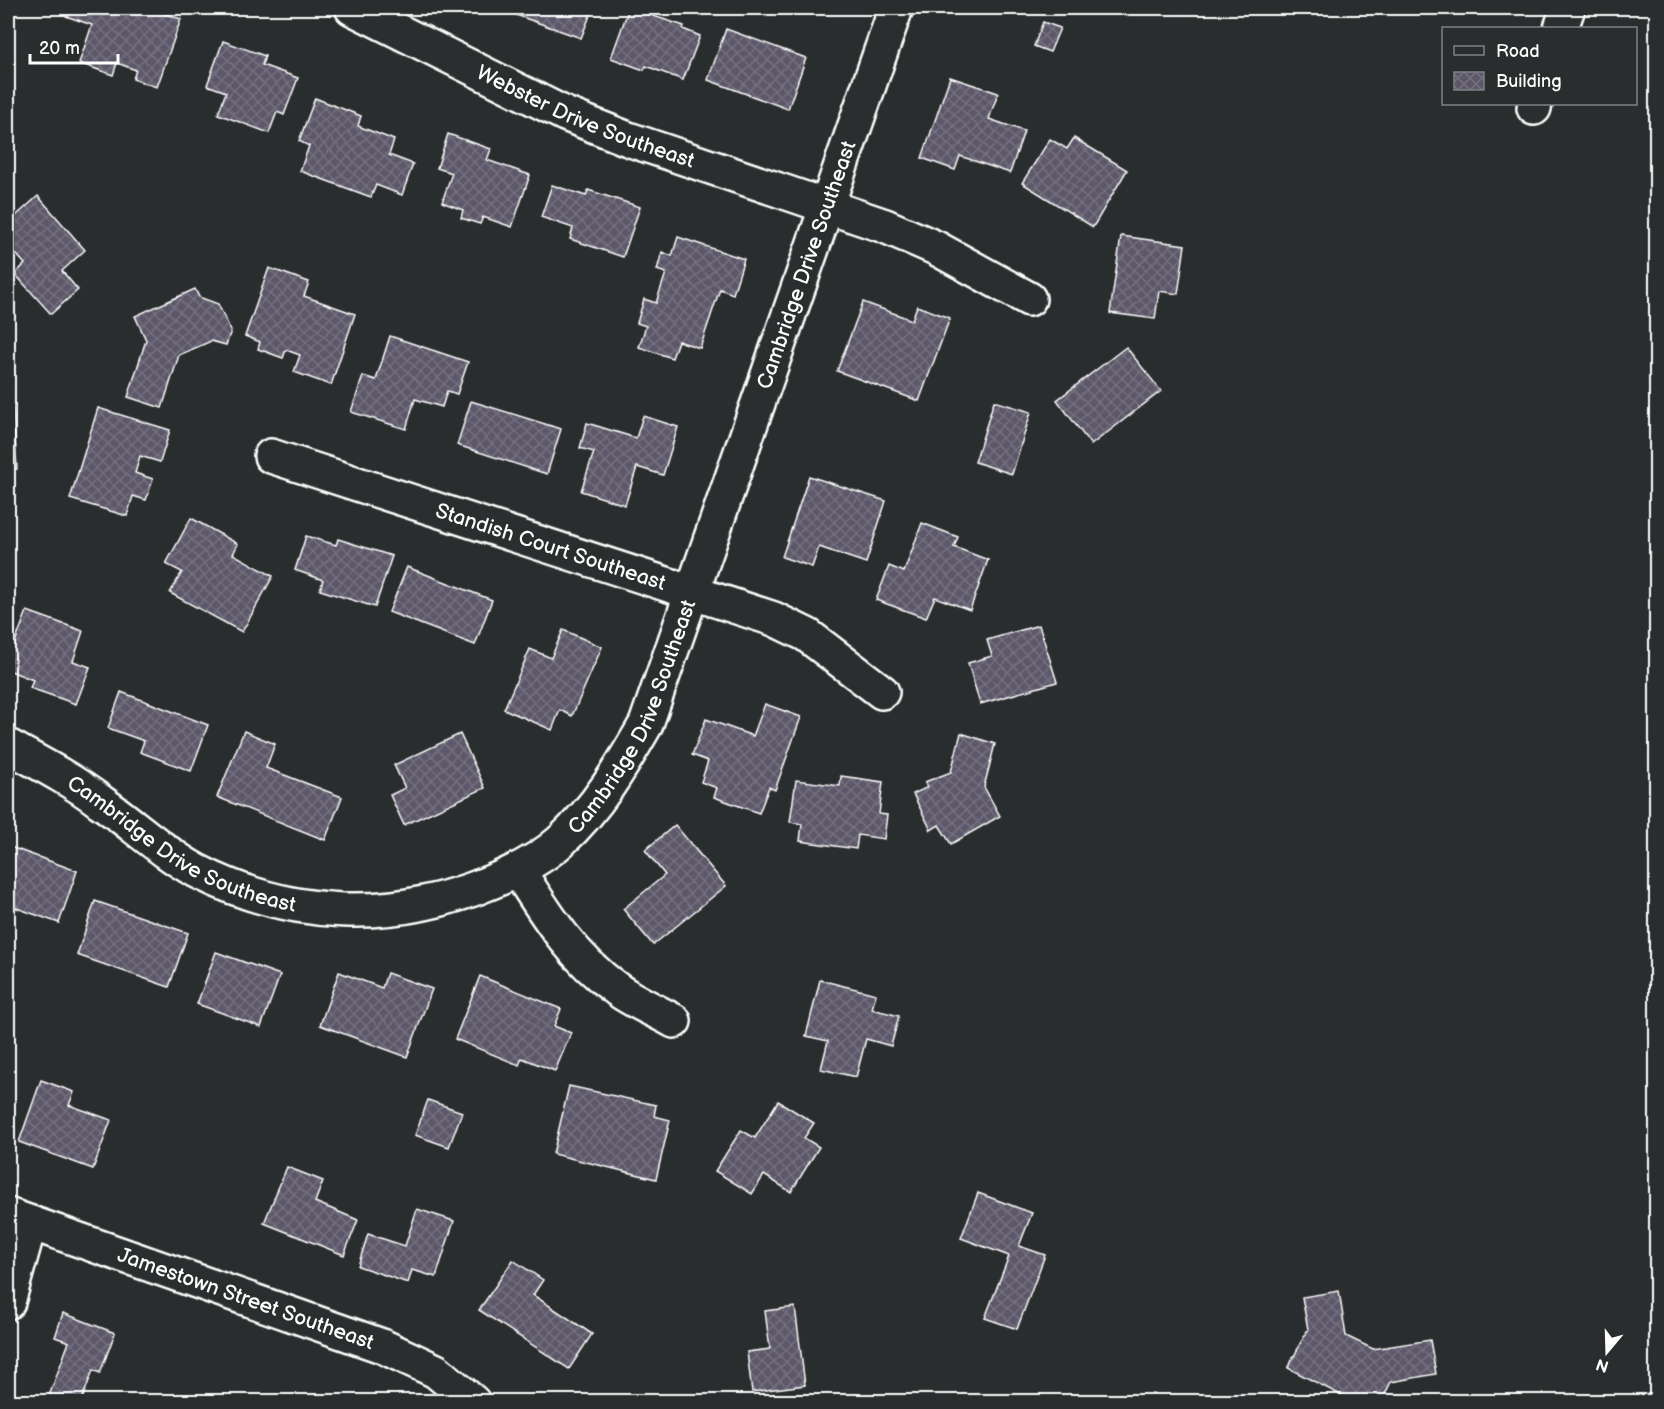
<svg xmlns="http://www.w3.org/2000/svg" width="1664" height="1409" font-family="'Balsamiq Sans',sans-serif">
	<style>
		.building { fill: url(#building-cross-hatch); stroke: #fff; stroke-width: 1.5 }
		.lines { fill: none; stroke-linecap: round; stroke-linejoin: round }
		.street-casing { stroke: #fff; stroke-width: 38 }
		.street { stroke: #2a2d2e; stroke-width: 33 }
		.labels { text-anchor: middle; stroke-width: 5; stroke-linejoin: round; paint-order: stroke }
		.street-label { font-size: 21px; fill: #fff; stroke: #2a2d2e }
	</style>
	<defs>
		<pattern id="building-cross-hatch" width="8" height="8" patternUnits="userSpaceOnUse" patternTransform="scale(1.5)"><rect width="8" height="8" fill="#5d5869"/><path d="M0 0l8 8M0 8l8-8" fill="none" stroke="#757180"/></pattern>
	</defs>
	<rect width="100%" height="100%" fill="#2a2d2e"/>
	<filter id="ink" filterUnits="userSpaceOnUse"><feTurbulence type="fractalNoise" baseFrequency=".0167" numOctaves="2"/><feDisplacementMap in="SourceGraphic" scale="12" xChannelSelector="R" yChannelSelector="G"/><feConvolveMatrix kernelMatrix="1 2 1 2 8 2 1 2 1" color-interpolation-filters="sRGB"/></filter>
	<g filter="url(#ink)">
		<g class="building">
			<path d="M69,8H148L181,19L157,87L133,79L136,70L117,63L113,75L79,63L92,25L66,16Z"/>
			<path d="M507,8H593L581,38L505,11Z"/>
			<path d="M629,8L684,26L683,29L700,36L683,80L646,66L644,70L611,58Z"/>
			<path d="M1168,8H1186L1184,13Z"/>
			<path d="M1296,8H1316L1313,14Z"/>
			<path d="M1043,22L1060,28L1050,52L1034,46Z"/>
			<path d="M726,29L806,58L788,109L708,80Z"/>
			<path d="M223,41L265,56L262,65L298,78L284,115L277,112L269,133L218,114L226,92L207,85Z"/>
			<path d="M950,77L998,93L989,119L1024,131L1010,173L960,156L955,170L922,158Z"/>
			<path d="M315,98L361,116L358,126L394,140L389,155L413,164L402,195L376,185L371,197L300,171L309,146L299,141Z"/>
			<path d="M448,134L491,149L487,160L530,175L512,227L483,217L480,224L461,218L463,210L442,202L452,173L437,168Z"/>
			<path d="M1074,138L1127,170L1093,227L1022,183L1050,139L1067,149Z"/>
			<path d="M552,185L586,196L588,190L640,207L623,257L570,239L573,228L541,217Z"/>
			<path d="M38,196L85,250L62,271L78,290L51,314L15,274L25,264L8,245V223Z"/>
			<path d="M1121,236L1185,245L1178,294L1159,291L1155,319L1110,313Z"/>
			<path d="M678,237L744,259L733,294L720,289L700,348L678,341L672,358L639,347L646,326L637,323L644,299L656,303L666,273L657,270L662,252L672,256Z"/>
			<path d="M269,268L309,282L304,296L355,314L331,385L294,372L300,355L286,350L283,358L258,349L260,342L245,336Z"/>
			<path d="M195,289L199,297L218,304L231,331L226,345L211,341L179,355L162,408L128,397L146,340L135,316Z"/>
			<path d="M863,302L912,320L917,306L950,318L919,401L837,371Z"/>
			<path d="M390,336L468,362L457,394L447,391L442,407L415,399L406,429L351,412L363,376L376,380Z"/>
			<path d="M1126,347L1161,391L1091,445L1057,400Z"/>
			<path d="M8,390H12L17,469L8,470Z"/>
			<path d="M471,401L561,429L547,474L457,445Z"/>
			<path d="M994,401L1031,412L1012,474L975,462Z"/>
			<path d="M98,408L170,430L160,462L140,456L135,473L153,479L146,500L133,496L127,516L70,499Z"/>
			<path d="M643,416L678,427L663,475L637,467L625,505L581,491L594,452L580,448L587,423L636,438Z"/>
			<path d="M809,476L886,501L866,563L819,547L812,567L782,557Z"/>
			<path d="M191,518L238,544L233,554L273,576L242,632L170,593L182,572L166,564Z"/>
			<path d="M922,523L958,537L954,547L988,560L970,610L935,597L926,618L876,600L889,566L904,572Z"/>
			<path d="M306,536L336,545L338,539L392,556L375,607L320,590L323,580L295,570Z"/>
			<path d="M407,567L492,600L475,645L389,612Z"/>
			<path d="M27,611L83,631L73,661L90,667L76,704L30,688L33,680L8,670V643L14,645Z"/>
			<path d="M1039,625L1057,682L980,704L968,663L992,656L987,640Z"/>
			<path d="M563,630L602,647L572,716L560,710L552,730L504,709L530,649L551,658Z"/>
			<path d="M121,692L208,725L191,771L140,752L144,741L108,728Z"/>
			<path d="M765,704L801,717L775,790L769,787L759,813L714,797L717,788L701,782L708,761L692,755L706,719L753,736Z"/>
			<path d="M244,731L275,744L266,768L342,797L325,840L217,797Z"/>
			<path d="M961,733L995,744L984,787L1000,816L951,844L939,825L931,830L913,794L928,787L925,782L951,772Z"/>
			<path d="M460,734L485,788L404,825L390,795L405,788L394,765Z"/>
			<path d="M841,776L883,782L879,814L887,815L884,839L858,835L856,849L800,841L802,824L790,822L796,780L840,786Z"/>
			<path d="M675,825L726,886L653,945L623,909L665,875L645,850Z"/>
			<path d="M8,846L77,871L59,923L8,905Z"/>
			<path d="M95,901L188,933L169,987L77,955Z"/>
			<path d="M216,952L280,975L261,1027L197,1004Z"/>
			<path d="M339,972L382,988L387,973L432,989L407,1057L320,1025Z"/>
			<path d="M480,976L561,1009L554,1026L571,1033L555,1071L522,1058L519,1065L455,1039Z"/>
			<path d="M820,980L876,994L872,1009L899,1016L891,1046L866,1039L856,1077L821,1069L828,1041L806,1036Z"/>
			<path d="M41,1080L74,1092L69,1105L111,1120L93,1169L19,1142Z"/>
			<path d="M569,1086L656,1105L654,1116L670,1120L656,1179L553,1154Z"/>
			<path d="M428,1100L462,1112L449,1147L415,1135Z"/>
			<path d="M778,1101L814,1123L804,1138L819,1147L791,1192L764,1175L752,1194L715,1171L741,1130L755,1138Z"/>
			<path d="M287,1167L323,1181L315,1202L358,1220L344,1255L264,1223Z"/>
			<path d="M978,1193L1032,1213L1019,1246L1045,1255L1017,1329L985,1318L1009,1256L961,1238Z"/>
			<path d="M417,1209L454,1221L436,1277L412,1270L408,1283L358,1266L368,1234L405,1246Z"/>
			<path d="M513,1260L543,1280L533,1295L592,1334L569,1369L479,1310Z"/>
			<path d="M1339,1291L1346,1336L1373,1349L1430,1340L1436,1374L1391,1382L1381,1402H1354L1288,1368L1308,1329L1302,1297Z"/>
			<path d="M795,1307L805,1385L752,1392L747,1352L770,1349L765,1311Z"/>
			<path d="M63,1313L115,1333L100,1373L93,1370L81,1402H63L49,1396L69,1342L55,1337Z"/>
		</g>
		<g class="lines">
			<g class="street-casing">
				<g id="street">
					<path id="s1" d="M352,8L565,114L628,139L885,226L936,248L1029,299"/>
					<path d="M1561,28L1568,8"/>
					<path d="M1534,108L1535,104"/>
					<path id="s2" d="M271,456L774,619L807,635L882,692"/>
					<path id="s3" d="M8,746C39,763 72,780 101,802C133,824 163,853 197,871C290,919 394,923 491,882C515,872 541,859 561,841C597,808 622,766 646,724L896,8"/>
					<path d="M518,870C547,916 573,958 618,990C635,1002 656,1011 674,1021"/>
					<path id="s4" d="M8,1215L382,1346L436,1371L473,1402"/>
					<path d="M8,1302L30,1223"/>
				</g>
			</g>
			<use href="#street" class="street"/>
		</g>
	</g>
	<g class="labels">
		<g class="street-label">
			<text dy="7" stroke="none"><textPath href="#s1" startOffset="258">Webster Drive Southeast</textPath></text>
			<text dy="7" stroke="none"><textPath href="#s3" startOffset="1244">Cambridge Drive Southeast</textPath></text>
			<text dy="7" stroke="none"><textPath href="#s2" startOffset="294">Standish Court Southeast</textPath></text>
			<text dy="7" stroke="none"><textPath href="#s3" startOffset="758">Cambridge Drive Southeast</textPath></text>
			<text dy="7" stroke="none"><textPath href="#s3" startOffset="201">Cambridge Drive Southeast</textPath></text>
			<text dy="7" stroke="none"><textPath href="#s4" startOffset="252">Jamestown Street Southeast</textPath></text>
		</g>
	</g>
	<rect width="1664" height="1409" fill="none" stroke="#2a2d2e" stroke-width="30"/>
	<rect x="15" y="15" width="1634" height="1379" fill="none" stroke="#fff" stroke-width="2" filter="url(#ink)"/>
	<rect x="1442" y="27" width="195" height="78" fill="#2a2d2e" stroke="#7f8182" stroke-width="1.5"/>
	<rect x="1454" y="46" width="30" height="9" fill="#2a2d2e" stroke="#7f8182" stroke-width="1.5"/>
	<text x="1496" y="57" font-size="18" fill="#ffffff">Road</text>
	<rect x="1454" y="72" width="30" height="18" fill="url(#building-cross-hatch)" stroke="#7f8182" stroke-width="1.5"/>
	<text x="1496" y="87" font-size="18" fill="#ffffff">Building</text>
	<g transform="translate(1607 1352) rotate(199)" stroke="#2a2d2e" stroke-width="4.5" paint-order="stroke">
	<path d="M0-4.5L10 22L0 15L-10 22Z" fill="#ffffff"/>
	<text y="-9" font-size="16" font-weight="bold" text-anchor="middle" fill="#ffffff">N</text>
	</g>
	<path d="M30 54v9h88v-9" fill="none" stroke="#ffffff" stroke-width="3"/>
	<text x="39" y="54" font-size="18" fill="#ffffff" stroke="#2a2d2e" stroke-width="4.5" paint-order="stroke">20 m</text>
</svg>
